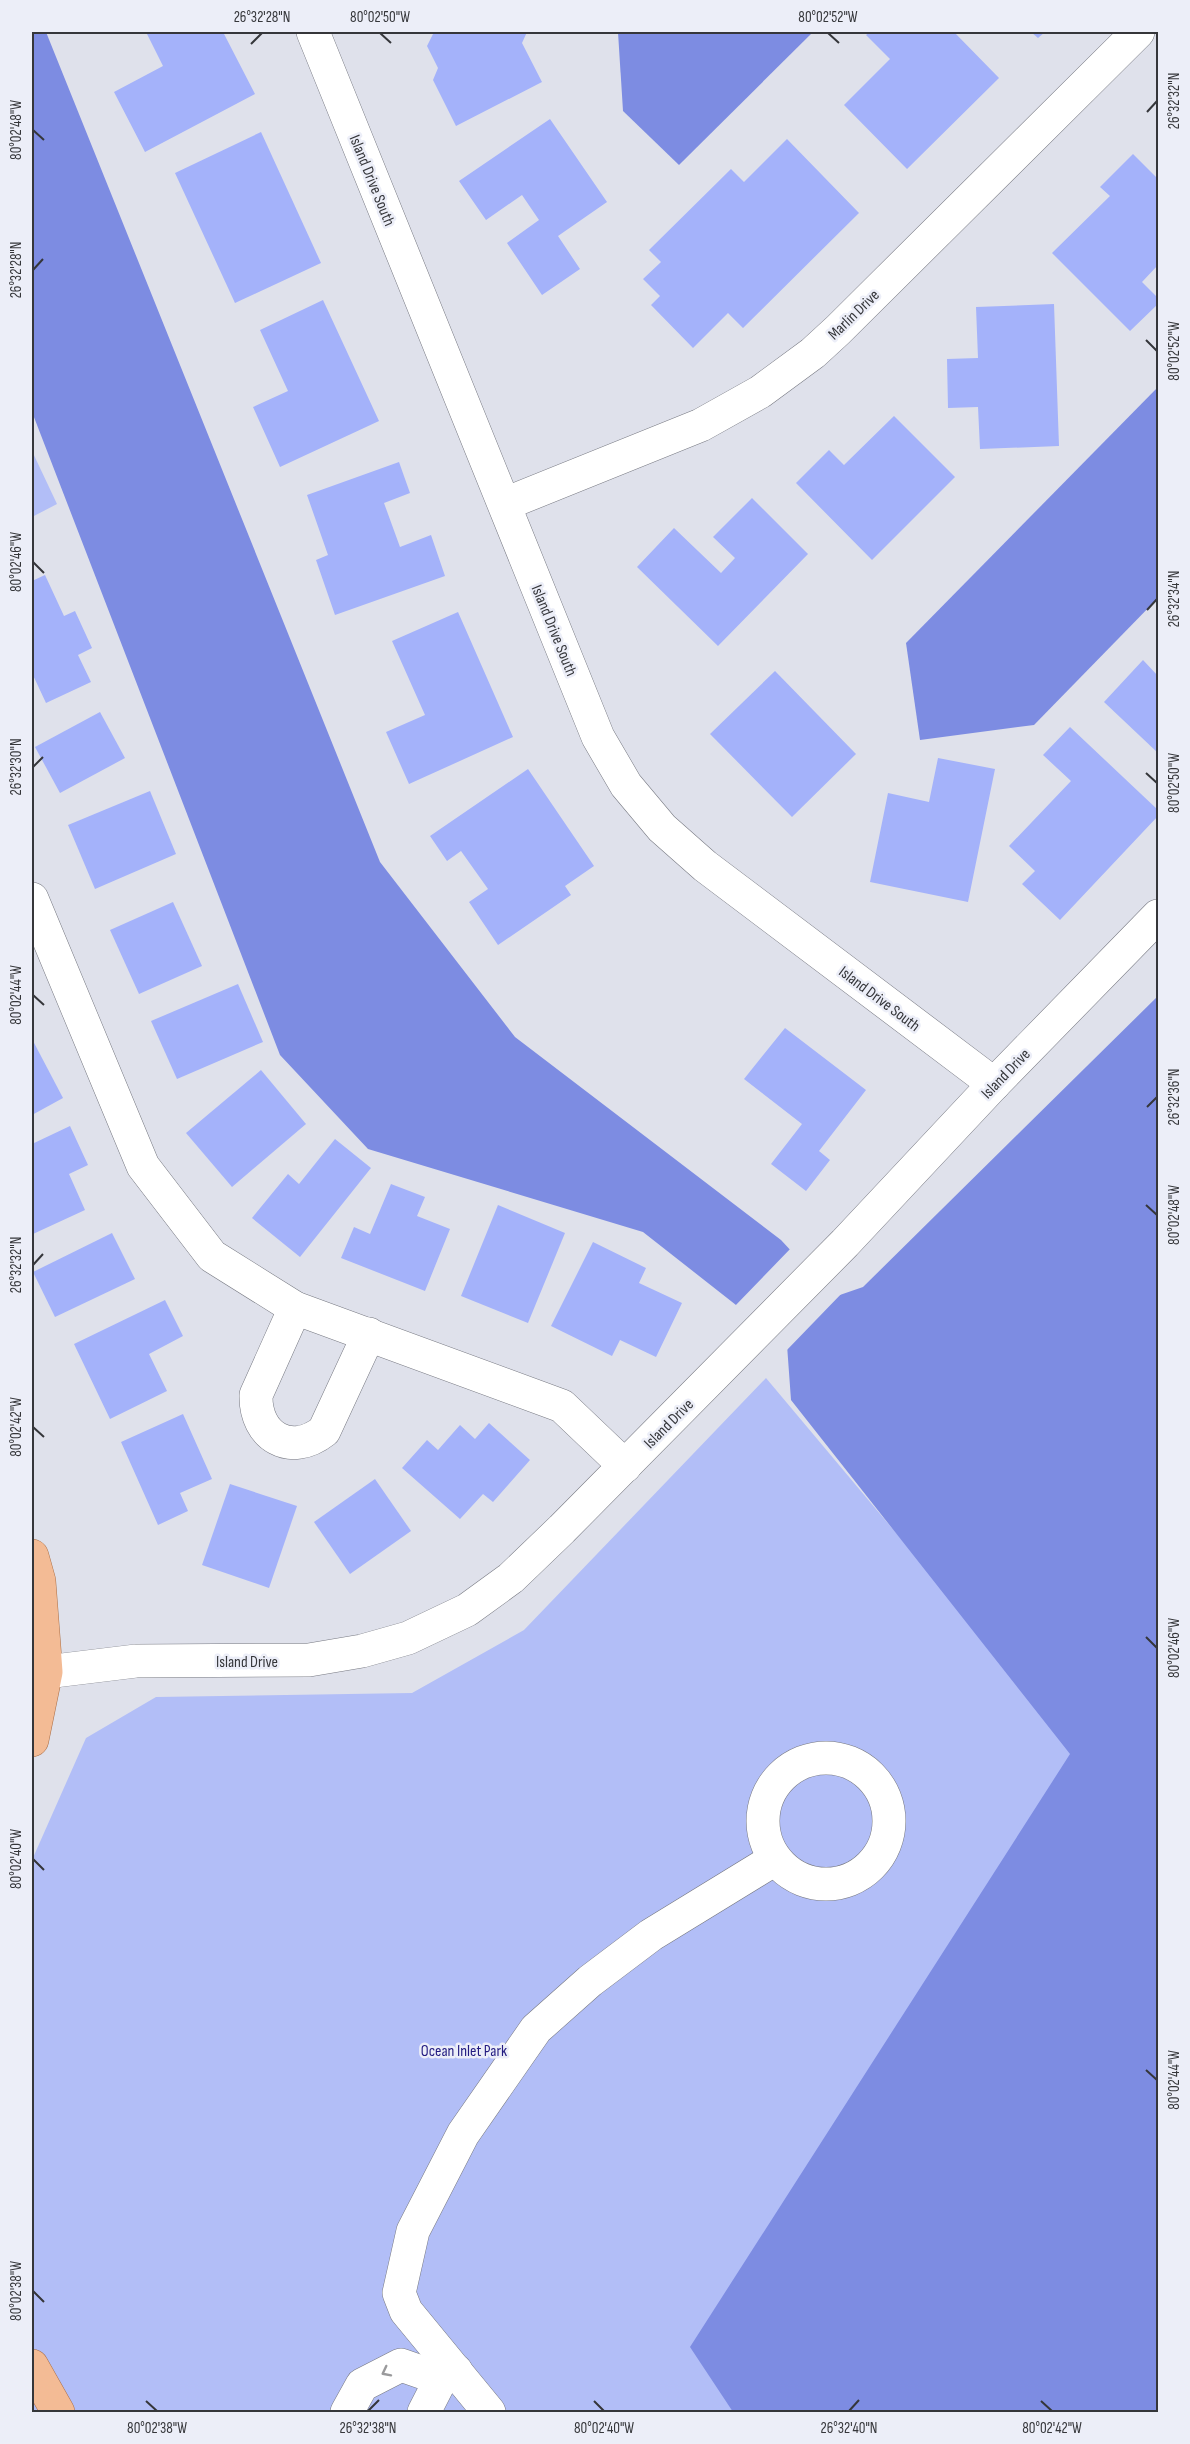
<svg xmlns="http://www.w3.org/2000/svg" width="1190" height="2444" font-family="'Sofia Sans Condensed',sans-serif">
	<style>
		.green { fill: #b2bef7 }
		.water { fill: #7d8ce2 }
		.pier { fill: #dfe1eb }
		.building { fill: #a4b2fa }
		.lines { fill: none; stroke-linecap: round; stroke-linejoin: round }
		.minor-casing { stroke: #777982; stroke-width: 34 }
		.major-casing { stroke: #ab6f47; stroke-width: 34 }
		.minor { stroke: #fff; stroke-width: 33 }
		.major { stroke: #f3bb95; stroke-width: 33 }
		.oneway { stroke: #9a9a9c }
		.ticks { fill: none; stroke: #35363a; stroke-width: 2 }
		.labels { text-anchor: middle; stroke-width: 5; stroke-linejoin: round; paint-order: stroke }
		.street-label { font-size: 16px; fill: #35363a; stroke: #eceef8 }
		.park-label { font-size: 16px; fill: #221b80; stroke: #eceef8 }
		.neatline { fill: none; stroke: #35363a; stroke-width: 2 }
		.ticks-label { font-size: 15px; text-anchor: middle; fill: #35363a }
	</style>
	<rect width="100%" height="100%" fill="#dfe1eb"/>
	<g class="green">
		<path d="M32,451L57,504L32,517Z"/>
		<path d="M766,1378L1084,1757L888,2412H32V1860L86,1738L156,1697L412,1693L524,1630Z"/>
	</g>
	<g class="water">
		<path d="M32,32H46L380,862L515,1037L781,1240L834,1297L863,1287L1158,996V2412H733L690,2347L1070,1754L791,1400L787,1345L643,1232L368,1149L280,1055L32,412Z"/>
		<path d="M618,32H813L679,165L623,111Z"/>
		<path d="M1158,387V598L1034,725L920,740L906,643Z"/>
	</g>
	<path class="pier" d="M792,1247L835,1294L844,1291L785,1352V1346L734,1307Z"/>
	<g class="building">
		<path d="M146,32H223L255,94L145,152L114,92L163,66Z"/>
		<path d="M434,32H527L522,43L542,82L456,126L433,80L438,68L427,46Z"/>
		<path d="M870,32H954L999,78L907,169L844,105L890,59L866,35Z"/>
		<path d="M1031,32H1045L1038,38Z"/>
		<path d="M550,119L607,202L558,236L580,269L542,295L507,243L539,220L522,195L486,220L459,181Z"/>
		<path d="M261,132L321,263L235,303L175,173Z"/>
		<path d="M787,139L859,213L743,328L728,313L693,348L651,305L660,296L643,279L661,262L649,250L731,169L744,182Z"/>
		<path d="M1133,154L1158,179V265L1142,282L1158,298V304L1130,331L1052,253L1110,196L1100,187Z"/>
		<path d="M323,300L379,421L280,467L253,407L288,391L260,330Z"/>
		<path d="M1054,304L1059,446L980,449L978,407L948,408L947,359L978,358L976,307Z"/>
		<path d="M894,416L955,477L872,560L796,483L829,450L844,465Z"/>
		<path d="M399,462L410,493L384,503L400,547L431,535L445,576L335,615L316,560L328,555L307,495Z"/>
		<path d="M752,498L808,554L718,646L637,567L674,528L721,573L735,558L713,537Z"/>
		<path d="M45,575L64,616L75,611L92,648L78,655L91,682L46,703L32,673V581Z"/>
		<path d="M458,612L513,737L409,784L386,732L425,715L392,641Z"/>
		<path d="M1143,660L1158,676V753L1104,702Z"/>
		<path d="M775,671L856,754L792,817L710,734Z"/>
		<path d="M100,712L125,758L60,793L35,747Z"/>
		<path d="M1070,727L1158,810V816L1060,920L1022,884L1035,871L1009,846L1071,781L1043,755Z"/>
		<path d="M938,758L995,769L968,902L870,882L888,793L929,802Z"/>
		<path d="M528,769L594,866L565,886L571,895L498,945L469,902L488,889L461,851L447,861L430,836Z"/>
		<path d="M150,791L176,854L95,889L68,825Z"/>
		<path d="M173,902L202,966L139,994L110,930Z"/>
		<path d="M238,984L263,1042L177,1079L151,1021Z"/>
		<path d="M785,1028L866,1090L819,1151L830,1160L806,1191L771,1164L802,1124L744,1079Z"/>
		<path d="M32,1039L63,1098L32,1115Z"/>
		<path d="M261,1070L306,1124L232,1187L186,1133Z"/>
		<path d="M70,1126L88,1165L69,1174L85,1210L33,1234L32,1230V1144Z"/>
		<path d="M335,1139L371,1168L300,1257L252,1218L288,1174L299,1184Z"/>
		<path d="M391,1184L425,1197L417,1216L450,1229L425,1291L341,1258L354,1227L370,1234Z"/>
		<path d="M498,1205L565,1233L528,1323L461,1296Z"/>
		<path d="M112,1233L135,1279L55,1317L33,1272Z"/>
		<path d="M593,1242L646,1268L639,1283L682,1303L656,1357L620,1340L612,1356L551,1326Z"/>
		<path d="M165,1300L183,1336L149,1354L167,1391L110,1419L74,1344Z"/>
		<path d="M183,1414L212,1479L180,1493L188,1511L158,1525L121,1442Z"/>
		<path d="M489,1423L530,1460L493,1502L483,1494L460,1519L402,1468L427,1440L438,1450L460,1425L475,1439Z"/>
		<path d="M375,1479L411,1531L350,1574L314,1522Z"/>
		<path d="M230,1484L297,1506L269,1588L202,1565Z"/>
	</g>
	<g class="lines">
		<g class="minor-casing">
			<g id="minor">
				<path d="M313,32L598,737L626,785L662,828L705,866L994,1084"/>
				<path d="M505,504L701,425L760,392L813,353L838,330L1138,32"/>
				<path d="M32,899L143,1166L212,1256L295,1308L562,1406L625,1466"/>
				<path d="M295,1308L256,1395C255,1437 291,1457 324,1431L369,1334"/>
				<path d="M46,1672L136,1661L309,1660L362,1651L408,1638L467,1610L511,1578L562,1529L845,1243L994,1084L1158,916"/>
				<circle cx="826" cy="1821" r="63"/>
				<path d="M347,2412L362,2385L401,2365L441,2379"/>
				<path d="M424,2412L441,2379L456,2371"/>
				<path d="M489,2412L406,2311L399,2293L413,2231L463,2134L536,2029L590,1981L651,1935L775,1859"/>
			</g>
		</g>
		<g class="major-casing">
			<g id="major">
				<path d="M32,1556L39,1581L46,1672L32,1740"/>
				<path d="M32,2366L58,2412"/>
			</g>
		</g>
		<use href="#minor" class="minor"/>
		<use href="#major" class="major"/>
	</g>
	<defs><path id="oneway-chevron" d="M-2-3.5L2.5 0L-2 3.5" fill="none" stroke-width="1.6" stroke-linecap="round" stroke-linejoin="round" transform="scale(1.5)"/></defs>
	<use class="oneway" href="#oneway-chevron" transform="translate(386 2372) rotate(153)"/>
	<path class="ticks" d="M380,33L391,43M828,33L839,43M251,44L262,33M1147,112L1157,101M33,130L44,140M33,270L43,259M1146,340L1157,351M33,562L44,573M1147,610L1157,599M33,767L43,757M1146,773L1157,783M33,995L44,1005M1147,1107L1157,1097M1146,1205L1157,1215M33,1265L43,1254M33,1427L44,1437M1146,1637L1157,1648M33,1859L44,1870M1146,2070L1157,2080M33,2291L44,2302M146,2401L157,2411M594,2401L604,2411M1041,2401L1052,2411M368,2411L379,2400M849,2411L859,2400"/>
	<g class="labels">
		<g class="street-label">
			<text transform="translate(373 180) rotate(68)" y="6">Island Drive South</text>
			<text transform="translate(853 314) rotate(-44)" y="6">Marlin Drive</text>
			<text transform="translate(555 630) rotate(68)" y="6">Island Drive South</text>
			<text transform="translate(880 998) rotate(37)" y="6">Island Drive South</text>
			<text transform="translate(1005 1073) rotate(-46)" y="6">Island Drive</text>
			<text transform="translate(668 1423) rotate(-45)" y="6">Island Drive</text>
			<text x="247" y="1667">Island Drive</text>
		</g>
		<g class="park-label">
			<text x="464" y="2056">Ocean Inlet Park</text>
		</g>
	</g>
	<rect width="1190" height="2444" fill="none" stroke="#eceef8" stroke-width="66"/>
	<rect x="33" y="33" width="1124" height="2378" class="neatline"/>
	<g class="ticks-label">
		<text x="262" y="22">26°32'28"N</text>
		<text x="380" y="22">80°02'50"W</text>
		<text x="828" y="22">80°02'52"W</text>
		<text transform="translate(1174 101) rotate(-90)" y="5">26°32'32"N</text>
		<text transform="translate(16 130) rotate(-90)" y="5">80°02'48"W</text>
		<text transform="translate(16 270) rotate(-90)" y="5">26°32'28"N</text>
		<text transform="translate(1174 351) rotate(-90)" y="5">80°02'52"W</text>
		<text transform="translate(16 562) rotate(-90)" y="5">80°02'46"W</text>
		<text transform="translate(1174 599) rotate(-90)" y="5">26°32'34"N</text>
		<text transform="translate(16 767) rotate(-90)" y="5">26°32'30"N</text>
		<text transform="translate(1174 783) rotate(-90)" y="5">80°02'50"W</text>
		<text transform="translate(16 995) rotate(-90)" y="5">80°02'44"W</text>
		<text transform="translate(1174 1097) rotate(-90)" y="5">26°32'36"N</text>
		<text transform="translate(1174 1215) rotate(-90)" y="5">80°02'48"W</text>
		<text transform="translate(16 1265) rotate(-90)" y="5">26°32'32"N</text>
		<text transform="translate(16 1427) rotate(-90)" y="5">80°02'42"W</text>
		<text transform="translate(1174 1648) rotate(-90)" y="5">80°02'46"W</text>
		<text transform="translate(16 1859) rotate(-90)" y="5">80°02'40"W</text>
		<text transform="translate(1174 2080) rotate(-90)" y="5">80°02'44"W</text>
		<text transform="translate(16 2291) rotate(-90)" y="5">80°02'38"W</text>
		<text x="157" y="2433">80°02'38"W</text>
		<text x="368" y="2433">26°32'38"N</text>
		<text x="604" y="2433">80°02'40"W</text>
		<text x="849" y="2433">26°32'40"N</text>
		<text x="1052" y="2433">80°02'42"W</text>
	</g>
</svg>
